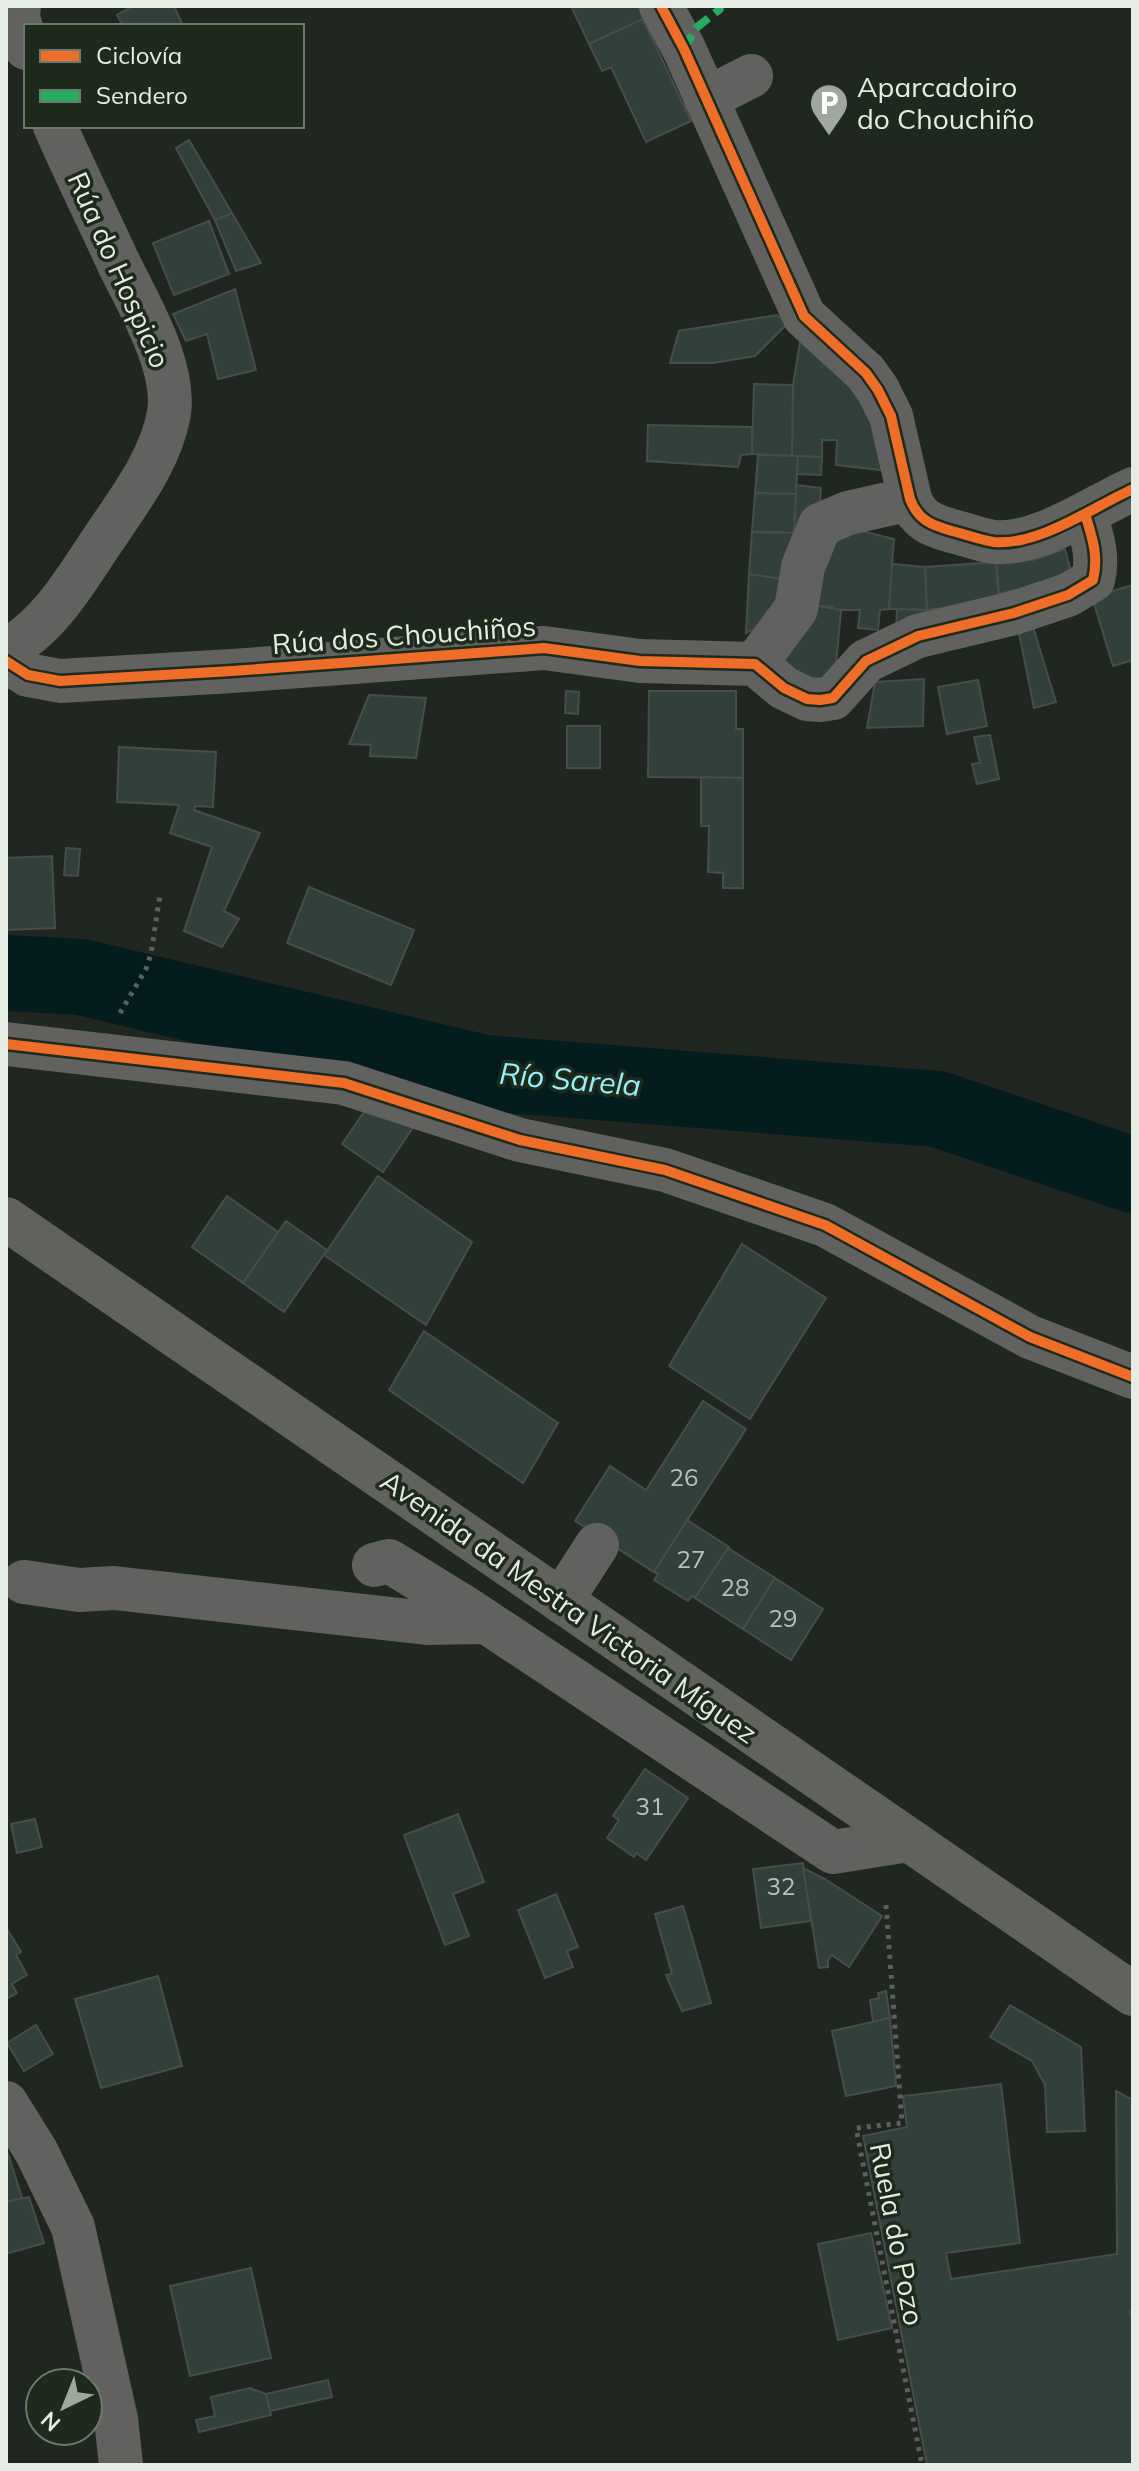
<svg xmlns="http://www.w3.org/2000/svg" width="1139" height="2471" font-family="Mulish,sans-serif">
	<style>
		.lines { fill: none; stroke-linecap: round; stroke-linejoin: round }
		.river { stroke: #051c1f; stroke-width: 76 }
		.building { fill: #32403b; stroke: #464d4a; stroke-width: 2 }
		.path { stroke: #5d5f5c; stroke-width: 5; stroke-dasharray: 4 6; stroke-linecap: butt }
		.minor { stroke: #61625f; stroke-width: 44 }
		.major { stroke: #61625e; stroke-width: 44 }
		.quiet { stroke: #26ab63; stroke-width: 8; stroke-dasharray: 16 8; stroke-linecap: butt }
		.cycleway-casing { stroke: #1e2a1c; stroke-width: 15 }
		.cycleway { stroke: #ee6e29; stroke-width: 10 }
		.labels { text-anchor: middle; stroke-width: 7; stroke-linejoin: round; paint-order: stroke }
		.number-label { font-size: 24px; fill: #b8c1b9 }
		.poi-label { font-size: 28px; fill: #e5ece3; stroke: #1e2a1c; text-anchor: start }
		.street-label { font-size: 28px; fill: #e5ece3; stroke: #1e2a1c }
		.water-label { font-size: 30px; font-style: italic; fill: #95effe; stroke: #1e2a1c }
	</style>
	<rect width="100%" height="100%" fill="#202620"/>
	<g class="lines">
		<path class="river" d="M6,973L81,977L484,1073L938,1109L1133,1175"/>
	</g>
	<g class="building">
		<path d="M133,6H174L183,26H123L117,15Z"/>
		<path d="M571,6H638L644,19L589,44Z"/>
		<path d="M643,19L691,121L646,142L611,67L602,71L589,44Z"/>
		<path d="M189,140L232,213L215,220L176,148Z"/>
		<path d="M232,213L261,263L236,271L215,220Z"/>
		<path d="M209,221L229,274L174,295L153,243Z"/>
		<path d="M235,289L256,370L218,379L207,334L186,341L173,314Z"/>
		<path d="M777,315L787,324L755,356L713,363H670L679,331Z"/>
		<path d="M801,336L869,404L890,471L836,465L837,440H822V457L792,456L793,385Z"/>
		<path d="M754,384L793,385L792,456L752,454Z"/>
		<path d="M648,425L752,427V454L741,455L738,467L647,461Z"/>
		<path d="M758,455L798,456L796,494L755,493Z"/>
		<path d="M798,456L822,457L821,475L797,474Z"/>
		<path d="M796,485L821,488L819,520L794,533Z"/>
		<path d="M755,493L796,494L794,533L752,532Z"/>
		<path d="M846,527L894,539L889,609L880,610L878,630L858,628L860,610H836L832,607L812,605L831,531Z"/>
		<path d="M752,532L802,533L794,581L749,574Z"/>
		<path d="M1065,549L1072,576L999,594L996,562L1033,560Z"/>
		<path d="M996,562L999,601L927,610L925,567Z"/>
		<path d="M892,564L925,567L927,610L889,609Z"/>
		<path d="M749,574L794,581L791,611L746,633Z"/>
		<path d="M1133,585V660L1113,666L1092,597Z"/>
		<path d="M812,605L841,610L834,687L791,681L782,646Z"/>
		<path d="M897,609L927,610L926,632L896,629Z"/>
		<path d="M1033,627L1056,702L1034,708L1019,633Z"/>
		<path d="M924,679L923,726L867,728L875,682Z"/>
		<path d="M978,680L987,726L947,734L938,687Z"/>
		<path d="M566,691L579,692L578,714L565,713Z"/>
		<path d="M649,691H736V729H743V778L648,777Z"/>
		<path d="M369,695L426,698L416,758L370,756L371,745L349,744Z"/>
		<rect x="567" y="726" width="33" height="42"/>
		<path d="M990,735L999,779L977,784L972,764L980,763L974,737Z"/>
		<path d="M119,747L216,752L213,807L195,806L194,810L260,833L224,911L239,919L222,947L184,931L212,847L170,833L179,805L117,802Z"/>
		<path d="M701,777L743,778V888H723V873L708,872L709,826H701Z"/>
		<path d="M66,848L80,849L78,876L64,875Z"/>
		<path d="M52,856L55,928L6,930V858Z"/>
		<path d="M309,887L414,930L391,985L287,943Z"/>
		<path d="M368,1106L418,1120L383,1172L342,1144Z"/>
		<path d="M378,1176L472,1242L426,1325L324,1255Z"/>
		<path d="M227,1196L278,1232L243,1283L192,1247Z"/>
		<path d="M286,1221L327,1250L284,1312L243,1283Z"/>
		<path d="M742,1244L826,1298L750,1419L669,1366Z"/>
		<path d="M424,1331L558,1423L523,1483L389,1390Z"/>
		<path d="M703,1401L746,1429L654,1572L575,1521L610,1466L646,1490Z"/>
		<path d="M687,1520L729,1547L695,1598L692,1596L688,1601L654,1580L658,1574L654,1572Z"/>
		<path d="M728,1548L775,1578L743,1629L695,1598Z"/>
		<path d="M775,1578L823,1609L791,1660L743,1629Z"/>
		<path d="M645,1769L688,1798L646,1860L636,1853L634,1857L607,1838L619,1820L613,1816Z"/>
		<path d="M458,1814L484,1882L453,1894L469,1936L445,1945L404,1835Z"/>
		<path d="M35,1819L42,1847L17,1853L11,1824Z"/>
		<path d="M803,1863L811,1921L761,1928L753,1869Z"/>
		<path d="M803,1868L825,1879L882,1916L849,1967L832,1955L828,1960V1967L819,1968Z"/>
		<path d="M556,1894L578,1947L567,1951L573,1967L545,1978L518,1910Z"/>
		<path d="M683,1906L711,2003L682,2011L666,1975L672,1974L655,1914Z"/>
		<path d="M7,1929L21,1952L16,1955L27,1975L12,1984L17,1993L6,1999Z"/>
		<path d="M158,1976L182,2066L101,2088L75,1999Z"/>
		<path d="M886,1991L890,2018L873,2022L870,2000L879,1998L878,1993Z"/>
		<path d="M1010,2005L1081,2047L1085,2131L1047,2132L1045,2085L1032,2061L990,2037Z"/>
		<path d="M890,2018L896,2086L846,2096L832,2031Z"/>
		<path d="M36,2025L53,2054L24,2071L7,2043Z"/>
		<path d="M1001,2084L1020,2243L946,2253L951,2279L1117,2254L1116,2091L1133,2100V2310L1130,2311L1133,2327V2465H927L863,2136L907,2127L903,2096Z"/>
		<path d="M6,2147L22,2198L6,2202Z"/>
		<path d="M29,2197L44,2243L6,2254V2202Z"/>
		<path d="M871,2233L892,2328L838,2340L818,2244Z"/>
		<path d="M251,2268L271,2358L190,2376L170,2286Z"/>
		<path d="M328,2380L332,2397L270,2411L266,2394Z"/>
		<path d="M250,2388L266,2394L271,2415L199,2432L196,2420L215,2416L211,2397Z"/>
	</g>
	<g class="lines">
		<g class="path">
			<path d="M120,1013L146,969L151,954L160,895"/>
			<path d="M886,1905L902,2123L856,2128L922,2465"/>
		</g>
		<g class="minor">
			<path d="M19,6L18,16L26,48"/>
			<path d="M661,6L684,49L804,316L866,373L878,390L891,416L910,499C918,520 931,525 952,531C965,534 980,540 994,542C1039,546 1093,507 1133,489"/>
			<path d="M706,99L751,76"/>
			<path d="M6,650C50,626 75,581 102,541C128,502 161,460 169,413C176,366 139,305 119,264C98,218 75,172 55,126"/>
			<path d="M6,661L28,675L60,681L232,671L544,648L640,661L755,664L784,688L807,699L820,700L833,698L866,661L918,636L1014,613L1068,595L1093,580C1099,556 1092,537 1085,514"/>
			<path d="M755,664L796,609L803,567L820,525L848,513L910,499"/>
			<path d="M6,1044L344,1083L520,1140L665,1170L825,1225L1030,1337L1133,1377"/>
			<path d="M374,1565L389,1561L464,1607L833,1852L908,1840"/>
			<path d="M24,1582L79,1590L114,1588L427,1623L486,1622"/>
			<path d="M561,1601L597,1545"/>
			<path d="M6,2103L36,2151L73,2227L116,2419L121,2465"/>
		</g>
		<path class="major" d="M6,1219L1133,1994"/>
		<path class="quiet" d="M684,49L696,28L720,9L719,6"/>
		<g class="cycleway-casing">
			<g id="cycleway">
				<path d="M661,6L684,49L804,316L866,373L878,390L891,416L910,499C918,520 931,525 952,531C965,534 980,540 994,542C1039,546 1093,507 1133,489"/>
				<path d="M6,661L28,675L60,681L232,671L544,648L640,661L755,664L784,688L807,699L820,700L833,698L866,661L918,636L1014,613L1068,595L1093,580C1099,556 1092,537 1085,514"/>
				<path d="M6,1044L344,1083L520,1140L665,1170L825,1225L1030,1337L1133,1377"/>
			</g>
		</g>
		<use href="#cycleway" class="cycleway"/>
	</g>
	<defs>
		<g id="parking-pin" transform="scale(2)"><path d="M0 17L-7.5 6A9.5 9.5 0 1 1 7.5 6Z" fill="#a0a79f" stroke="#1e2a1c"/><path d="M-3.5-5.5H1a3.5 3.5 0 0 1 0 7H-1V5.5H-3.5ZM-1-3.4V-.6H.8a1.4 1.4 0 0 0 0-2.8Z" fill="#fff"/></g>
	</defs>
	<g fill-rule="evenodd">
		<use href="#parking-pin" x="829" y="103"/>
	</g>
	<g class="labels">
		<g class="number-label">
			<text x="684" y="1486">26</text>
			<text x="691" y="1568">27</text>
			<text x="735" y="1596">28</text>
			<text x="783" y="1627">29</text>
			<text x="650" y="1815">31</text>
			<text x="781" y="1895">32</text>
		</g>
		<g class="poi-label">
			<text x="857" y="97">Aparcadoiro<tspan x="857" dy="32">do Chouchiño</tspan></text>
		</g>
		<g class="street-label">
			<text transform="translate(119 270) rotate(66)" y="10">Rúa do Hospicio</text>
			<text transform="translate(404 635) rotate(-4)" y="10">Rúa dos Chouchiños</text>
			<text transform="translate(569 1607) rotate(35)" y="10">Avenida da Mestra Victoria Míguez</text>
			<text transform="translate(897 2234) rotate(79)" y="10">Ruela do Pozo</text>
		</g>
		<g class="water-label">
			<text transform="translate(570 1080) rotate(5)" y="10">Río Sarela</text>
		</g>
	</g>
	<rect width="1139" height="2471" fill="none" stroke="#e5ece3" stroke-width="16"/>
	<rect x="24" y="24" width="280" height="104" fill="#1e2a1c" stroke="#6e786c" stroke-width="2"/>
	<rect x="40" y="50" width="40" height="12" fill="#ee6e29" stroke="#6e786c" stroke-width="2"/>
	<text x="96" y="64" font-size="24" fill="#e5ece3">Ciclovía</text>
	<rect x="40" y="90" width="40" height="12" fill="#26ab63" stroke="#6e786c" stroke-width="2"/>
	<text x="96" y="104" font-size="24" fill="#e5ece3">Sendero</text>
	<g transform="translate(64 2407) rotate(223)"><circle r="38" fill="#1e2a1c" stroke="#6e786c" stroke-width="2"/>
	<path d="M0-6L14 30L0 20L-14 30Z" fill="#a0a79f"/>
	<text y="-12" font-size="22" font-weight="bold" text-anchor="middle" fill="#e5ece3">N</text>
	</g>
</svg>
